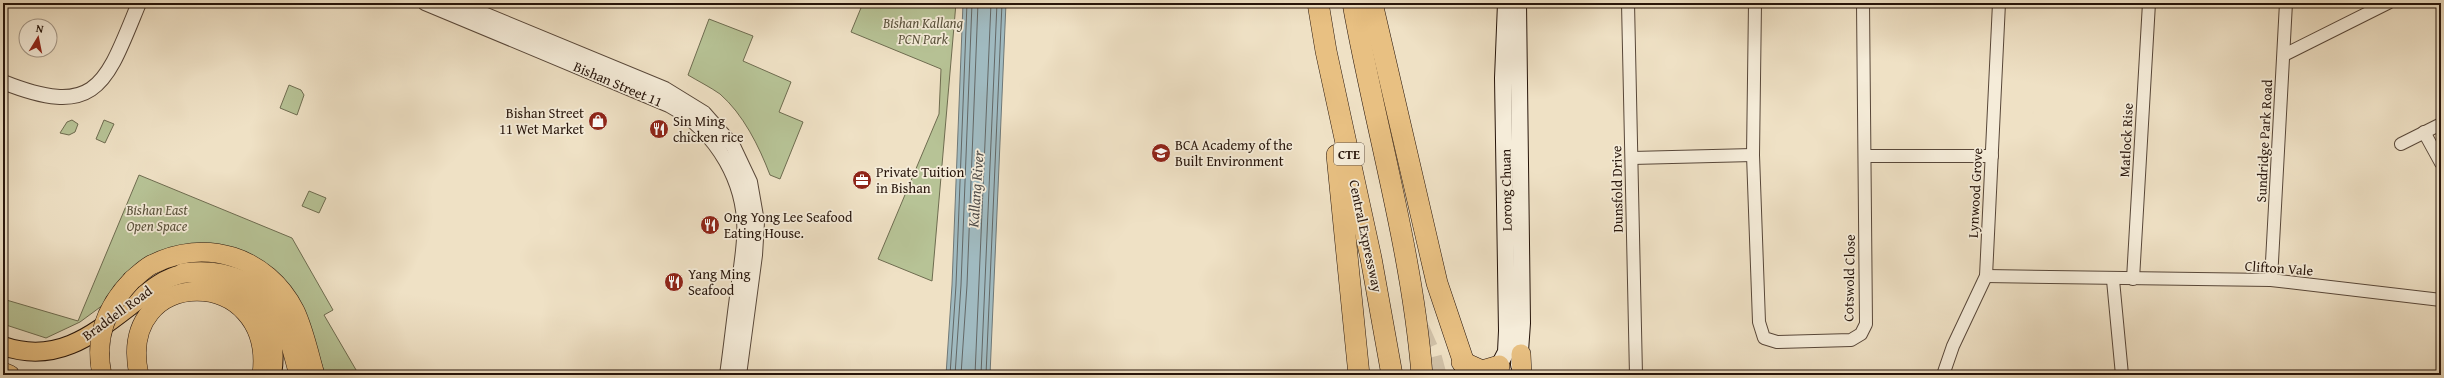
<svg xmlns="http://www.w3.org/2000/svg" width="2444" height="378" font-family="'Gentium Book Plus',serif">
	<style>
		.green { fill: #b7c396; stroke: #6e6c50 }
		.water { fill: #a0bac0; stroke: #6f7877 }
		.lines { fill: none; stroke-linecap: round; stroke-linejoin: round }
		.shore { stroke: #636765; stroke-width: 1 }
		.motorway-tunnel { stroke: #d1c2a9; stroke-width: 21; stroke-dasharray: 21 10; stroke-linecap: butt }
		.minor-casing { stroke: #584739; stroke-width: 14 }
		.tertiary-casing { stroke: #584739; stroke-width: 16 }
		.secondary-casing { stroke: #26140a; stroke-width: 18 }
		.primary-casing { stroke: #26140a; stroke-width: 20 }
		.trunk-casing { stroke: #26140a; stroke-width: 20 }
		.motorway-casing { stroke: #26140a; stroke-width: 22 }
		.minor { stroke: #f5ecd9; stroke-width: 12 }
		.tertiary { stroke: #f5ecd9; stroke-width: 14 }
		.secondary { stroke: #f5ecd9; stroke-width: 16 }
		.primary { stroke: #e8c082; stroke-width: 18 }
		.trunk { stroke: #e8c082; stroke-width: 19 }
		.motorway { stroke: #e8c082; stroke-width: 21 }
		.trunk-bridge-casing { stroke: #26140a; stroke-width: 20; stroke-linecap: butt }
		.trunk-bridge { stroke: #e8c082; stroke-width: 19 }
		.labels { text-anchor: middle; stroke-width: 3.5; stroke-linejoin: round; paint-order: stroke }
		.shield { fill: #f5ecd9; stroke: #645548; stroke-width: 1 }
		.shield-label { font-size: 13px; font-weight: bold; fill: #26140a }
		.park-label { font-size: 14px; font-style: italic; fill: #59513b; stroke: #f5ecd9 }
		.street-label { font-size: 14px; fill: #26140a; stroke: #f5ecd9 }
		.poi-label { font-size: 14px; fill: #26140a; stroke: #f5ecd9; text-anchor: start }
		.water-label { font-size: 15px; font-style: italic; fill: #514e4a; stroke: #f5ecd9 }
	</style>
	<rect width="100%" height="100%" fill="#efe1c5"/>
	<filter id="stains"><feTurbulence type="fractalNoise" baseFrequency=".005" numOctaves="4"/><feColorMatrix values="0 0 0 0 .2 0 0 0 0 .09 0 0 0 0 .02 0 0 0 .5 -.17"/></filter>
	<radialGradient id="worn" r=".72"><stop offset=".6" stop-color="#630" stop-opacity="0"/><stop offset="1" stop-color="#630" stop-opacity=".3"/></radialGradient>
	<g class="green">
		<path d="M863,3H956L932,281L878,259L939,114L941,69L851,32Z"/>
		<path d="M709,19L753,36L743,61L791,82L779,112L803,122L780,179L770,175C759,146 743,114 720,94C710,87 698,81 688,75Z"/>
		<path d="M289,85L301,90L304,95L297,115L280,108Z"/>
		<path d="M72,120L78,124L75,132L69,135L60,133L67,122Z"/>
		<path d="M104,120L114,124L105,143L96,139Z"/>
		<path d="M139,175L292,238L333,310L324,315L359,375H325L309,323L201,244L103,305L80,322L46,338L3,324V299L78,321Z"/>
		<path d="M309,191L326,198L319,213L302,206Z"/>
	</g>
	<path class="water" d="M963,3H1006L990,375H946L952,285Z"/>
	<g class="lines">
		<g class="shore">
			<path d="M950,375L956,285L967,3"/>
			<path d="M955,375L961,285L972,3"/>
			<path d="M961,375L967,285L978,3"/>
			<path d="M975,375L991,3"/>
			<path d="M981,375L997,3"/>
			<path d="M986,375L1002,3"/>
		</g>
		<path class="motorway-tunnel" d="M1419,329L1431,356L1436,375"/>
		<g class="minor-casing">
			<g id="minor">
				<path d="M1628,3L1636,375"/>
				<path d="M1755,3L1753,155L1759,322L1764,338L1777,342L1851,340L1861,334L1866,324L1863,3"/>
				<path d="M2284,55L2388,3"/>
				<path d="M2424,132L2441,163"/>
				<path d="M2401,144L2441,124"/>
				<path d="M1865,156H1992"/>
				<path d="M1632,158L1753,155"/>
				<path d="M1986,276L2271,280L2441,300"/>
				<path d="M2133,279L2149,3"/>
				<path d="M2113,280L2122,375"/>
				<path d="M2271,280L2286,3"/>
				<path d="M1943,375L1953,346L1986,276L1999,3"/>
			</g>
		</g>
		<g class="tertiary-casing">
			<g id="tertiary">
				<path d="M425,3L669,105C717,131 748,184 744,239C743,256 740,273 738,290C734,318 731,347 727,375"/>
				<path d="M457,3L665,89L704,113L733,146L750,182L757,222L755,255L739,375"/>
				<path d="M3,82C98,120 106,83 139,3"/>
			</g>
		</g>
		<g class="secondary-casing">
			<g id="secondary">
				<path d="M1518,3L1522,323L1519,365"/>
				<path d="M1494,375L1506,352L1507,331L1503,78L1506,3"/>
			</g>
		</g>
		<g class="primary-casing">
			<path id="primary" d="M3,346C55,364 90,337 129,307C146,294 160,279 182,274C190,272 204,276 212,278C258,292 280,327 272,375"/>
		</g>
		<g class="trunk-casing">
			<g id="trunk">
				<path d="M183,273C224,267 265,282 283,322C290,339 294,358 299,375"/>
				<path d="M132,280C138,275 144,269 151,265C205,237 267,256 295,311C304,330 309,354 315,375"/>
				<path d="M1521,354L1522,375"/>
				<path d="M3,372L10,375"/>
				<path d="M139,375C115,264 276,263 262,375"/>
			</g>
		</g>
		<g class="motorway-casing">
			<g id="motorway">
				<path d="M1318,3L1326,51L1371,258L1392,375"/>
				<path d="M1353,3C1375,127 1412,249 1422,375"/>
				<path d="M1372,3L1437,283L1468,375"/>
				<path d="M1337,155L1359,375"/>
				<path d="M1462,362L1482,371L1499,366"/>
			</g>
		</g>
		<use href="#minor" class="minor"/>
		<use href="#tertiary" class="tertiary"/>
		<use href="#secondary" class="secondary"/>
		<use href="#primary" class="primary"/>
		<use href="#trunk" class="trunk"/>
		<use href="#motorway" class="motorway"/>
		<g class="trunk-bridge-casing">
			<path id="trunk-bridge" d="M102,375C94,338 106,307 132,280"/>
		</g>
		<use href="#trunk-bridge" class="trunk-bridge"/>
	</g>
	<defs>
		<g id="shop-disc" transform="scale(1)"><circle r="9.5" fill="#8f2418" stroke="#f5ecd9"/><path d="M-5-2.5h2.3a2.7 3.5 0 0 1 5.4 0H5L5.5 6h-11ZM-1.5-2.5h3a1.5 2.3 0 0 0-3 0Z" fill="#fff"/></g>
		<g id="restaurant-disc" transform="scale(1)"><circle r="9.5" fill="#8f2418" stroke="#f5ecd9"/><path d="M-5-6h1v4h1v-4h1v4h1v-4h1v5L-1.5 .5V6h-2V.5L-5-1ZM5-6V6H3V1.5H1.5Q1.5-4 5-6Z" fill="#fff"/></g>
		<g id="university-disc" transform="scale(1)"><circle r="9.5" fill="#8f2418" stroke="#f5ecd9"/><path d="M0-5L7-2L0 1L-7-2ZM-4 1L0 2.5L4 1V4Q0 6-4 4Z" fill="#fff"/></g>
		<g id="office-disc" transform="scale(1)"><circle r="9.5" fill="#8f2418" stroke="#f5ecd9"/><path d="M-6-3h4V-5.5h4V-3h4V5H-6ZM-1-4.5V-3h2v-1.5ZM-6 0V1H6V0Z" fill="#fff"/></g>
	</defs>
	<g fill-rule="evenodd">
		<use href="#shop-disc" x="598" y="121"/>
		<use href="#restaurant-disc" x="659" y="129"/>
		<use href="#university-disc" x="1161" y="153"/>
		<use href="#office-disc" x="862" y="180"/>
		<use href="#restaurant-disc" x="710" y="225"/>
		<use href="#restaurant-disc" x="674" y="282"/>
	</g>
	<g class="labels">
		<rect class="shield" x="1334" y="143" width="30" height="22" rx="3"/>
		<g class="shield-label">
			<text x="1349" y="159">CTE</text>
		</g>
		<g class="park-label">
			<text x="923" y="28">Bishan Kallang<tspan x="923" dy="16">PCN Park</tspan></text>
			<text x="157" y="215">Bishan East<tspan x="157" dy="16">Open Space</tspan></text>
		</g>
		<g class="street-label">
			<text transform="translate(618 84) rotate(23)" y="5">Bishan Street 11</text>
			<text transform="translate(2126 140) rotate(-87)" y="5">Matlock Rise</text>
			<text transform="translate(2264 141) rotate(-87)" y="5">Sundridge Park Road</text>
			<text transform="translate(1617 189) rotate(-91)" y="5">Dunsfold Drive</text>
			<text transform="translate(1506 190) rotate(-91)" y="5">Lorong Chuan</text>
			<text transform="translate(1975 193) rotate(-87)" y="5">Lynwood Grove</text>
			<text transform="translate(1366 236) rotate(78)" y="5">Central Expressway</text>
			<text transform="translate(2279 268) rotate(4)" y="5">Clifton Vale</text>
			<text transform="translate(1849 278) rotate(-89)" y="5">Cotswold Close</text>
			<text transform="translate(117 313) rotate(-36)" y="5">Braddell Road</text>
		</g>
		<g class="poi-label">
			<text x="584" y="118" text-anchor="end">Bishan Street<tspan x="584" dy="16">11 Wet Market</tspan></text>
			<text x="673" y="126">Sin Ming<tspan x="673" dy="16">chicken rice</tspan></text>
			<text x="1175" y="150">BCA Academy of the<tspan x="1175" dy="16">Built Environment</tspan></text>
			<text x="876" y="177">Private Tuition<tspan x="876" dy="16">in Bishan</tspan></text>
			<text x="724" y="222">Ong Yong Lee Seafood<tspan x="724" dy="16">Eating House.</tspan></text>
			<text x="688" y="279">Yang Ming<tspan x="688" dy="16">Seafood</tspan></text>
		</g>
		<g class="water-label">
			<text transform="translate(976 189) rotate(-86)" y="5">Kallang River</text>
		</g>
	</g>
	<rect width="2444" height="378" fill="none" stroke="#efe1c5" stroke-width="16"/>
	<rect x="4" y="4" width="2436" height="370" fill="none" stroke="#26140a" stroke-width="2"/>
	<rect x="8" y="8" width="2428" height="362" fill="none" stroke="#26140a"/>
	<g transform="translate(38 38) rotate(10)"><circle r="19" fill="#f5ecd9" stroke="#a29686"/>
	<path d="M0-3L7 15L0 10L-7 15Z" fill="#8f2418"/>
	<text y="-6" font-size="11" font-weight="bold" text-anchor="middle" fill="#26140a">N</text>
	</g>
	<rect width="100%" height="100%" filter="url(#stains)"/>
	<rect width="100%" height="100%" fill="url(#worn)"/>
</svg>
